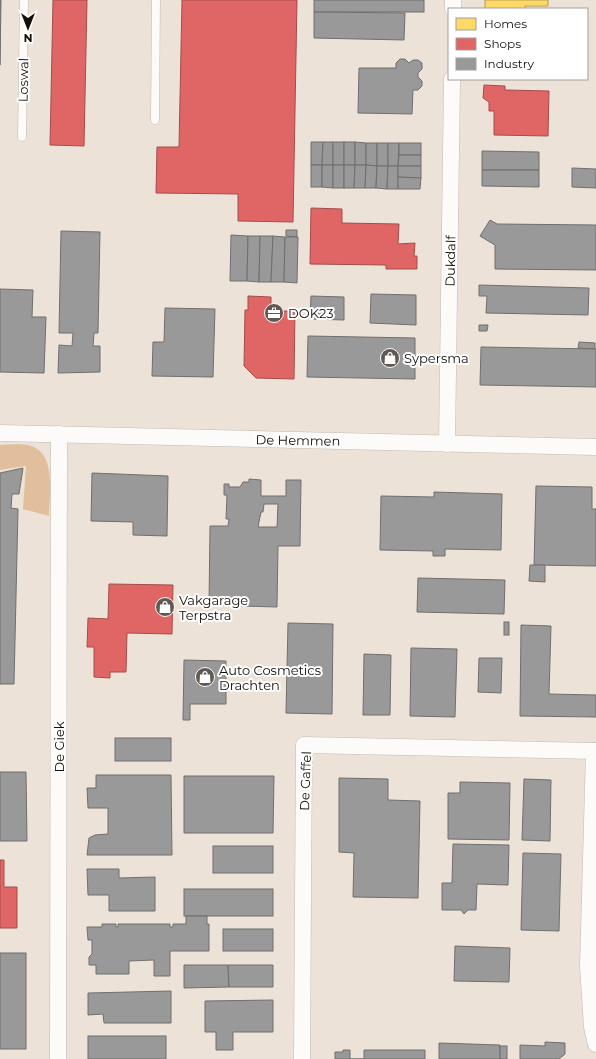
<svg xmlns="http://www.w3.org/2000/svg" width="596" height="1059" font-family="Montserrat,sans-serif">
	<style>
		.forest { fill: #e2bf9c }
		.homes { fill: #ffd966; stroke: #b89c4a }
		.shops { fill: #e06666; stroke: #a34c4a }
		.industry { fill: #999; stroke: #716f6e; fill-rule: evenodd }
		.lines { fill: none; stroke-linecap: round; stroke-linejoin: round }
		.service-casing { stroke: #c2bab2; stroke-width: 9 }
		.minor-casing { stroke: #c2bab2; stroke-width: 17 }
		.service { stroke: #fcfbf9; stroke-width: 8 }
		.minor { stroke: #fcfbf9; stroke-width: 16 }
		.labels { text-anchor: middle; stroke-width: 4; stroke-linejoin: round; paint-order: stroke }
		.street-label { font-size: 13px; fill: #140e08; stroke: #fff }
		.poi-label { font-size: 13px; fill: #140e08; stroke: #fff; text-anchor: start }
	</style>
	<rect width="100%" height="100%" fill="#ede2d8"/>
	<path class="forest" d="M0,445C9,445 22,443 31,446C57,454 49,496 49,516L23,509L26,466L0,470Z"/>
	<path class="homes" d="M485,0H548V6H525V9H485Z"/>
	<g class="shops">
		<path d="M53,0H87L84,146L50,145Z"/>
		<path d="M182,0H297L293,222L238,221V194L156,193L157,147H179Z"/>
		<path d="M484,85L505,86V90L549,91L548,136L494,135V111H489V102L483,98Z"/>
		<path d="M311,208L342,209V223L399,224L398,244L415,243L414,256H417V269H386V265L310,264Z"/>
		<path d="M248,296L271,297V311H295L294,379L256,378L244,366L245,310H248Z"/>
		<path d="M109,584L173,585L172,634L127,633L126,672H110V678L94,677V647H87L88,618L108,619Z"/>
		<path d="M0,860H4V887H17V928H0Z"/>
	</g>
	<g class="industry">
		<path d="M0,0H1L0,65Z"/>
		<rect x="314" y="0" width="110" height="12"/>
		<path d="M314,12L405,13L404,40L314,38Z"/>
		<path d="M400,59H405L409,63L413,60H418L422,63V69L418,73V77L422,81V86L418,90H413L412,114L358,113L359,68H396V63Z"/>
		<path d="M311,142H323L322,165H311Z"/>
		<path d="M323,142H333V165H322Z"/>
		<rect x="333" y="142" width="11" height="23"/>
		<rect x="344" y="142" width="11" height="23"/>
		<path d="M355,142L366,143V165H355Z"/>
		<path d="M366,143H377V166L366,165Z"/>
		<rect x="377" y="143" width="11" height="23"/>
		<path d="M388,143H399L398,166H388Z"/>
		<rect x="399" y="143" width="22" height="12"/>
		<path d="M482,151L539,152V170H482Z"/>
		<path d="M399,155H421V166H398Z"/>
		<rect x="311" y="165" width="11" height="22"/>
		<path d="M322,165H333V188L322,187Z"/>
		<rect x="333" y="165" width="11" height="23"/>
		<path d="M344,165H355L354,188H344Z"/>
		<path d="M355,165H366L365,188H354Z"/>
		<path d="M366,165L377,166L376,188H365Z"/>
		<path d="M377,166H388L387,189L376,188Z"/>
		<path d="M388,166H398V189H387Z"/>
		<path d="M398,166H421V178L398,177Z"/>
		<path d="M572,168L596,169V188L572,187Z"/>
		<path d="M482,170H539V187L482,186Z"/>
		<path d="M398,177L421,178L420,189H398Z"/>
		<path d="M490,220L497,224L596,225V270L495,269V245L480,236Z"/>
		<path d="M286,230H297V237L286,236Z"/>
		<path d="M61,231L100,232L98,333H94L93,346H100V372L58,373L59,345L72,346L73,333H59Z"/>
		<path d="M231,235L248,236L247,281H230Z"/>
		<path d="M248,236H260L259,282L247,281Z"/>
		<path d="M260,236H273L271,282H259Z"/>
		<path d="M273,236L285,237L284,282H271Z"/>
		<path d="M285,237H298L297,283L284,282Z"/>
		<path d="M479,285L589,288L588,315L486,313L487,296H479Z"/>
		<path d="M0,289L33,290L32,317H46L44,373L0,372Z"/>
		<path d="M371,294L416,295V325L370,323Z"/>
		<path d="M311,296L344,297V320L310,319Z"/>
		<path d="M165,308L215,309L213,377L152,376L153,342H164Z"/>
		<path d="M479,325H488L487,331H479Z"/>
		<path d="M308,336L415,338V379L307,377Z"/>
		<path d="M579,342L595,343V349L578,348Z"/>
		<path d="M481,347L596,349V387L480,385Z"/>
		<path d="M23,468L19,494H12L11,508L18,509L14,684H0V473Z"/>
		<path d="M92,473L168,476L167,536L133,535V522L91,521Z"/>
		<path d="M249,479L261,480V496H286V480H301L300,546H278L277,607L209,605L210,526H228L229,519H226L227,495H224V484H229V487H240L243,482H249ZM264,504H278L277,527H258L261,512H263Z"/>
		<path d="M536,486L592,487V509H596V566L534,565Z"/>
		<path d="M434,492L502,494L501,550L445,549V556H433V551L380,550L381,496L434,497Z"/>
		<path d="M530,565H545V582L529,581Z"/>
		<path d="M418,578L505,580L504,614L417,612Z"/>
		<rect x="504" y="622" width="5" height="13"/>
		<path d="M288,623L333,624L332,714L286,713Z"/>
		<path d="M521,625L551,626L549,694L596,695V717L520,716Z"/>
		<path d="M411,648L457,649L455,717L410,716Z"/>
		<path d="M364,654L391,655L390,715H363Z"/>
		<path d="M479,658H502L501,693L478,692Z"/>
		<path d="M184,660L226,661V704H190V720H183Z"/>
		<rect x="115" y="738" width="56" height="23"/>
		<path d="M0,772H26L27,841H0Z"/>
		<path d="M96,775H171L172,855H87L89,838L95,835L108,834V808H88L87,788H96Z"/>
		<path d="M184,776H274L273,833H184Z"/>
		<path d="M339,778L388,779V800L420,801L418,898L353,897L354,853L339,852Z"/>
		<path d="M524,779L551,780L550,841L522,840Z"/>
		<path d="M460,782L510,783L509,840L448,839V793H460Z"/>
		<path d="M453,844L509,845L508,885L477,884L476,910H468L464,914L461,910H442V883H452Z"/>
		<rect x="213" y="846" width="60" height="27"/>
		<path d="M523,853L561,854L559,931L521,930Z"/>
		<path d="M87,869H119V878L155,877V911H109V895H88Z"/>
		<rect x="184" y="889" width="89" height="27"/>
		<path d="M186,916H207V924H209V951H170V976H154V960L129,961V974H96V965H89V957L92,954V940H88L87,927H102V924H116V927H118V924H170V927H173V924H186Z"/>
		<rect x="223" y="929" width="50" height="22"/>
		<path d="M455,946L510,948L509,982L454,981Z"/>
		<rect x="0" y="953" width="26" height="96"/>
		<path d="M184,965H228L229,987L184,988Z"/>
		<path d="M228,965H273V987H229Z"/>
		<path d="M171,991V1023H104L103,1014L88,1015V993Z"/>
		<path d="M273,1000V1032H233V1050H216V1032H205V1001Z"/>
		<rect x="88" y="1036" width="78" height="23"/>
		<path d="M545,1042L565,1043V1054L559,1059H520V1045L545,1046Z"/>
		<path d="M439,1043L500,1045V1059H439Z"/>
		<rect x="500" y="1046" width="7" height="13"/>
		<path d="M343,1050H350V1059H364V1050H425V1059H335V1052H343Z"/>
	</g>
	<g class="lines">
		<g class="service-casing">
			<g id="service">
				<path d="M155,120L156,0"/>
				<path d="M22,137L24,0"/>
			</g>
		</g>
		<g class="minor-casing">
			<g id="minor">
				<path d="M453,9V0"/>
				<path d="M0,433L596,447"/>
				<path d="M447,444L452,79"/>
				<path d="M594,751L588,966L592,1027L596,1044"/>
				<path d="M58,1059L59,434"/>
				<path d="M302,1059L304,745L596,751"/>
			</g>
		</g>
		<use href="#service" class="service"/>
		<use href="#minor" class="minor"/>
	</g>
	<defs>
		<g id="office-disc" transform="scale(1)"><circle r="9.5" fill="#605851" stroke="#fff"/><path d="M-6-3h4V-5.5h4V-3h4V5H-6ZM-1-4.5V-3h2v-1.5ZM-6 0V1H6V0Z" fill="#fff"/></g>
		<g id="shop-disc" transform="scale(1)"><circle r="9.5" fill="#605851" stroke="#fff"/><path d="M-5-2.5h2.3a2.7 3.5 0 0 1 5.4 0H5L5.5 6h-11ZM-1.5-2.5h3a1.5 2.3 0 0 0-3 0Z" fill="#fff"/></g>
	</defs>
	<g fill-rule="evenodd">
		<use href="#office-disc" x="274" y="313"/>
		<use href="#shop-disc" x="390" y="358"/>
		<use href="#shop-disc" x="165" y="607"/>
		<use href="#shop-disc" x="205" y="677"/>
	</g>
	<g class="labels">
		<g class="street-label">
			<text transform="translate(23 80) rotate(-89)" y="5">Loswal</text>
			<text transform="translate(450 261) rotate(-89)" y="5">Dukdalf</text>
			<text transform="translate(298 440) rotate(1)" y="5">De Hemmen</text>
			<text transform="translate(59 747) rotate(-90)" y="5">De Giek</text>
			<text transform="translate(305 781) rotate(-88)" y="5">De Gaffel</text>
		</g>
		<g class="poi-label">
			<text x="288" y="318">DOK23</text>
			<text x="404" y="363">Sypersma</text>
			<text x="179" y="605">Vakgarage<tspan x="179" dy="15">Terpstra</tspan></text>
			<text x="219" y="675">Auto Cosmetics<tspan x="219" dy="15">Drachten</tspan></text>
		</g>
	</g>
	<rect x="448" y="8" width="140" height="72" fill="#ffffff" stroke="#a19f9c"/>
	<rect x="456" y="18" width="20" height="12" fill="#ffd966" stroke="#a19f9c"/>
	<text x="484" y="28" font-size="12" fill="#140e08">Homes</text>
	<rect x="456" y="38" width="20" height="12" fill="#e06666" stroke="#a19f9c"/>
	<text x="484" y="48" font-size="12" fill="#140e08">Shops</text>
	<rect x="456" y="58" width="20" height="12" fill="#999999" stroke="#a19f9c"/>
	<text x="484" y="68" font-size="12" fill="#140e08">Industry</text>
	<g transform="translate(28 28) rotate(180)" stroke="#ffffff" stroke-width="3" paint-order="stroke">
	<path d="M0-3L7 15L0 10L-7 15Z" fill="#140e08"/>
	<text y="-6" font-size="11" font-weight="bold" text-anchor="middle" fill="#140e08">N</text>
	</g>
</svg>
